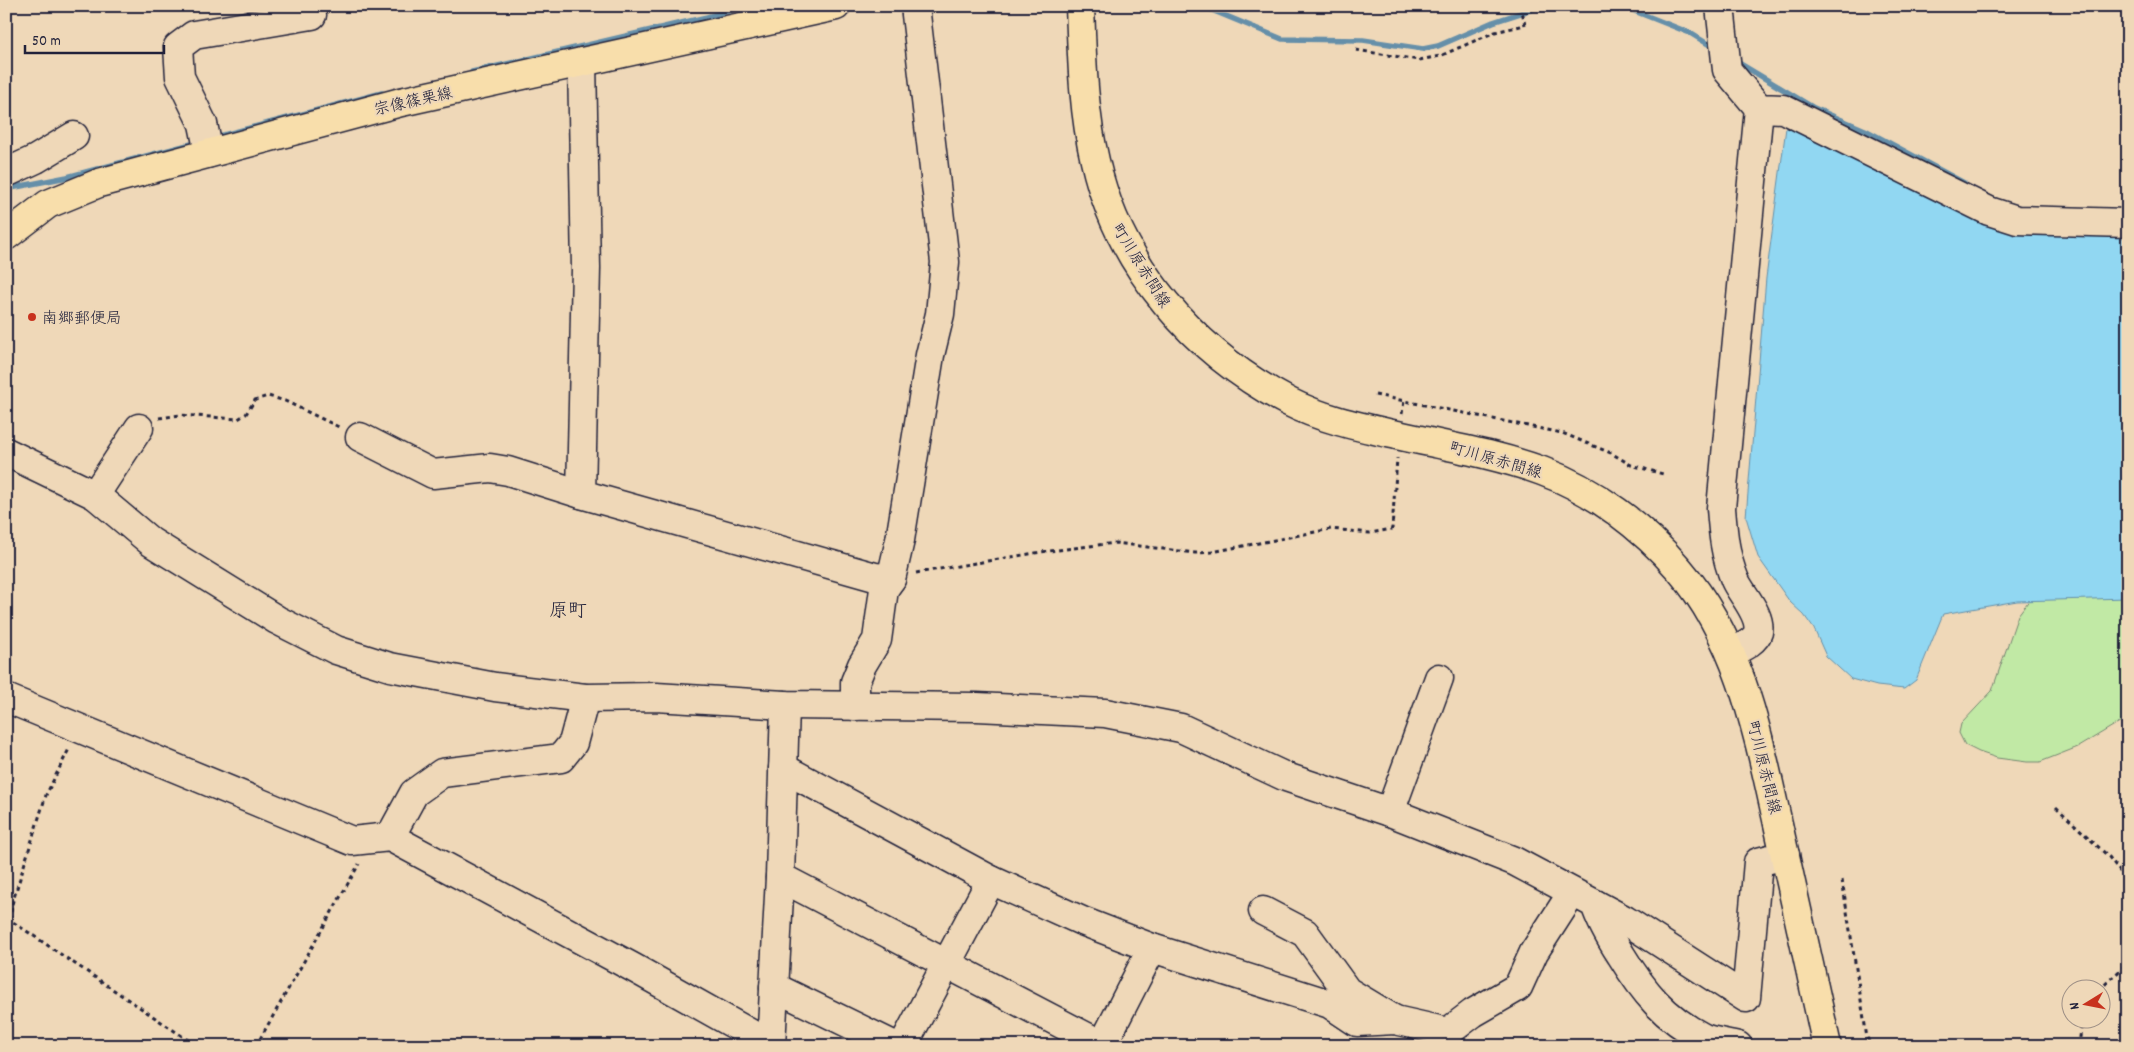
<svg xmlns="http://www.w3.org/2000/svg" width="2134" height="1052" font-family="Dekko,'Klee One',sans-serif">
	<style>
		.green { fill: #c1e9a5; stroke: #728670 }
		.water { fill: #91d7f2; stroke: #658fa9 }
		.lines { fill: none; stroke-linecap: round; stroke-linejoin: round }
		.stream { stroke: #658fa9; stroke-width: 5.5 }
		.minor-casing { stroke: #22223b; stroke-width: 31 }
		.major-casing { stroke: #22223b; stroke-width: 31 }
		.path { stroke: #22223b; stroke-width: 3; stroke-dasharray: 4 4; stroke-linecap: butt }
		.minor { stroke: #efd8b8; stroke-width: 28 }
		.major { stroke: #f8deab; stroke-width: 28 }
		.poi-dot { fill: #c8321e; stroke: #efd8b8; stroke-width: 2 }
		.labels { text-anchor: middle; stroke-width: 4.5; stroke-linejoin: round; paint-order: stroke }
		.street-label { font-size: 16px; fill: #22223b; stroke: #efd8b8 }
		.poi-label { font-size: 16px; fill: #22223b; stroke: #efd8b8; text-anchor: start }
		.quarter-label { font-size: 19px; fill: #22223b; stroke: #efd8b8 }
	</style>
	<rect width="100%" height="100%" fill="#efd8b8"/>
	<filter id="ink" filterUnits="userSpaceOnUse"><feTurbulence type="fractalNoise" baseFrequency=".02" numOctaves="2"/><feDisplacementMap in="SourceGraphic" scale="10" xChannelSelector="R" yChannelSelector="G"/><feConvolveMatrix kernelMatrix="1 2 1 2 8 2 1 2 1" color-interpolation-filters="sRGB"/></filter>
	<g filter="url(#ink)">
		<path class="green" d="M2128,557V717L2078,747L2040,762H2027L1997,758L1979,752L1965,745L1959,733L1961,724L1992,691L2018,615L2037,590Z"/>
		<path class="water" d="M1787,120L1971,209L2128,234V598L2017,601L1943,614L1916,680L1904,689L1877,686L1851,679L1826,656L1814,629L1804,615L1790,602L1758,557L1746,517L1766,278Z"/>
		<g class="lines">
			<g class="stream">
				<path d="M1202,6L1282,39L1363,40L1423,49L1438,46L1493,22L1542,6"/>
				<path d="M1622,6L1690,33L1716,49"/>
				<path d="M957,7L961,6"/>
				<path d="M1734,60L1814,108L1865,130L1964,183"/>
				<path d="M472,72L707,17L744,6"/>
				<path d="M212,138L382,93"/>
				<path d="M6,189L67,177L199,142"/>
			</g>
			<g class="minor-casing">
				<g id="minor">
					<path d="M1720,6L1727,70L1759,108L1783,109L1989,211L2017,220L2128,223"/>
					<path d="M582,62L586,268L581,494L875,577L891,579"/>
					<path d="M209,153L203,124L180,77L178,47L194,35L312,15"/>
					<path d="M6,173L36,159L74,136"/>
					<path d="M360,437L433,474L490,468L508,471L581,494"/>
					<path d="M6,452L95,495L151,542L277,620L336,650L390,667L495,687L585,698L656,697L785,705L977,707L1105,713L1181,728L1286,777L1390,812L1514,861L1595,904C1601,923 1610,938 1621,955C1643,991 1664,1018 1704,1038C1714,1042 1727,1043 1738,1046"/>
					<path d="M95,495L139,428"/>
					<path d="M1731,653C1740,648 1755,642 1758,632C1762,615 1741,594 1735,580C1725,556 1723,534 1721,508L1759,108"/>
					<path d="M6,698L352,841L390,837L632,967L771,1045"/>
					<path d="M855,706V682L862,665L877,640L884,589L891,579L900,540L930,355L940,314L945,262L915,6"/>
					<path d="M783,768L991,880L1082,921L1152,948L1330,1004L1357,1022L1395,1020L1448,1032L1473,1013L1518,987L1534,952L1572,893"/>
					<path d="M1390,812L1439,678"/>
					<path d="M390,837L414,793L442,773L561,758L573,743L585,698"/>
					<path d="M780,877L1102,1045"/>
					<path d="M1595,904L1625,920L1746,998L1758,862L1785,855"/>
					<path d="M1263,911L1305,933L1347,991L1395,1020"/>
					<path d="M774,987L895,1046"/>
					<path d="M771,1046L780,877L785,705"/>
					<path d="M903,1046L991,880"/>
					<path d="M1102,1046L1152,948"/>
				</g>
			</g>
			<g class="major-casing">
				<g id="major">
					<path d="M1080,6C1082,58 1083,111 1095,161C1119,267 1195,353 1289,402C1322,419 1361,427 1397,435C1446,446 1495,454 1542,471C1594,490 1643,527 1679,569C1741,641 1758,735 1778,824C1795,898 1811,972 1827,1046"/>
					<path d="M6,236L48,204L99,183L401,102L836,6"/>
				</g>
			</g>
			<g class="path">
				<path d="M1356,50L1419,60L1440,56L1495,32L1525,25L1521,6"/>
				<path d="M1375,395L1562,433L1611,453L1631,465L1663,474"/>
				<path d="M1402,414L1404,401"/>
				<path d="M159,418L181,415L238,419L246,414L255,400L268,396L285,401L341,428"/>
				<path d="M916,573L1041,552L1115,543L1195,553L1212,552L1331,529L1370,533L1392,529L1397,458"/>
				<path d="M2056,807L2109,857L2128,882"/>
				<path d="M1842,880L1867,1038L1872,1046"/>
				<path d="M10,920L12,904L46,795L70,747"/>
				<path d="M6,921L10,920L197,1046"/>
				<path d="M2099,990L2128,963"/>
				<path d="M256,1046L359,864"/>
				<path d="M2079,1046L2082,1020"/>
			</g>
			<use href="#minor" class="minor"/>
			<use href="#major" class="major"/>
		</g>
	</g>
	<circle class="poi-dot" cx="32" cy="317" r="5"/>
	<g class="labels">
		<g class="street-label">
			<text transform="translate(413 100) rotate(-13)" y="6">宗像篠栗線</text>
			<text transform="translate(1142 265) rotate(58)" y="6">町川原赤間線</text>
			<text transform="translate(1496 459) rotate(16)" y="6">町川原赤間線</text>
			<text transform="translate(1765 767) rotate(76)" y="6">町川原赤間線</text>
		</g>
		<g class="poi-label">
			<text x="42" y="323">南郷郵便局</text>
		</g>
		<g class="quarter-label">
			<text x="568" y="616">原町</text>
		</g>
	</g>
	<rect width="2134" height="1052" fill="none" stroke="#efd8b8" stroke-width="25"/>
	<rect x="12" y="12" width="2109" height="1027" fill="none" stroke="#22223b" stroke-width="2" filter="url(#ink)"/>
	<g transform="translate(2086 1004) rotate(260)"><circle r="24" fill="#efd8b8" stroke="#9d8f86"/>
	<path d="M0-4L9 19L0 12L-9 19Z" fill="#c8321e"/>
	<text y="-8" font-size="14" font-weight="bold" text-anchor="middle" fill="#22223b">N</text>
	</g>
	<path d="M25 45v8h139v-8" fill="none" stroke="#22223b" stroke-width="2.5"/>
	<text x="32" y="45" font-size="15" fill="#22223b" stroke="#efd8b8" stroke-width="4" paint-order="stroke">50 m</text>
</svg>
